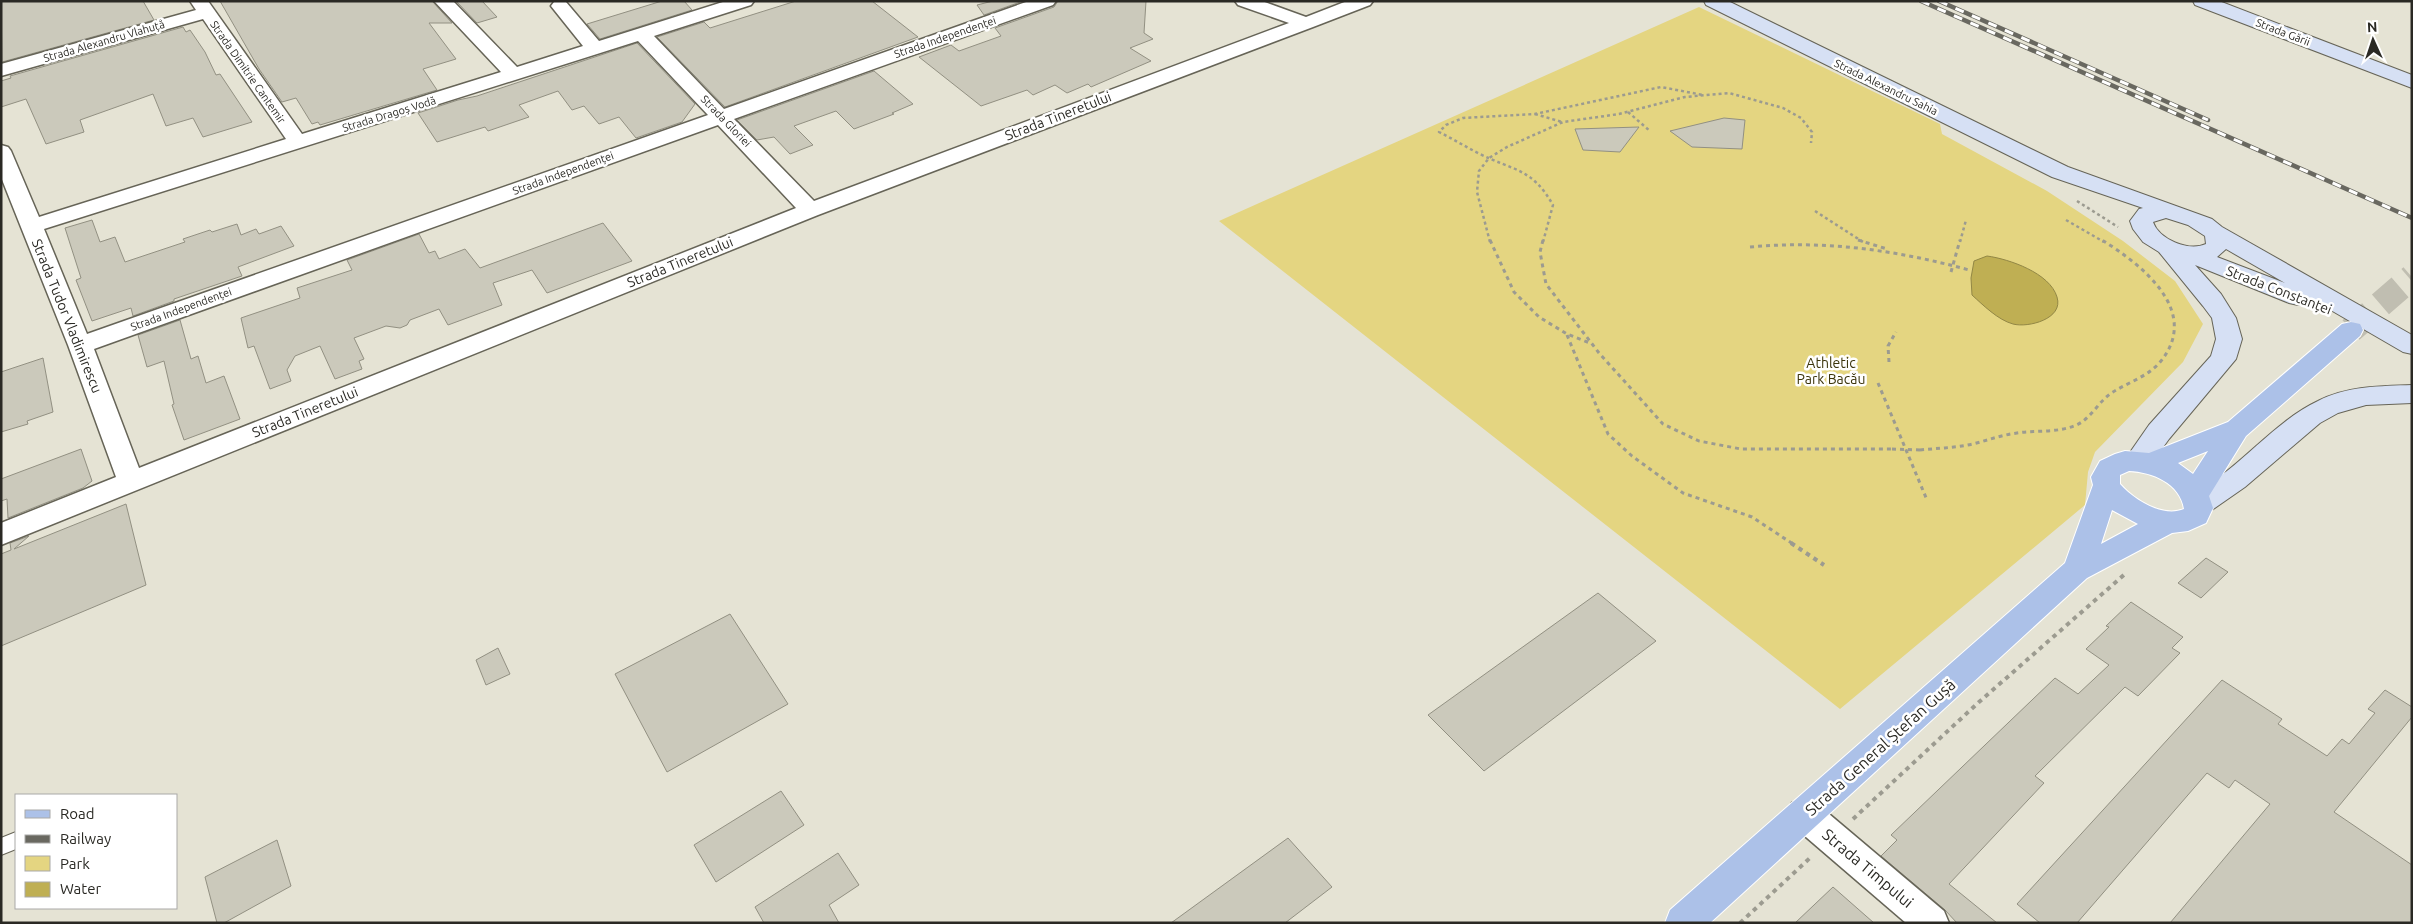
<svg xmlns="http://www.w3.org/2000/svg" width="2413" height="924" font-family="Ubuntu,sans-serif">
	<style>
		.green { fill: #e4d581 }
		.water { fill: #bfaf53; stroke: #928745 }
		.building { fill: #cbc9bb; stroke: #929082 }
		.lines { fill: none; stroke-linecap: round; stroke-linejoin: round }
		.primary-tunnel { stroke: #c0beb1; stroke-width: 26; stroke-dasharray: 26 13; stroke-linecap: butt }
		.lane-casing { stroke: #666457; stroke-width: 2 }
		.street-casing { stroke: #666457; stroke-width: 3 }
		.secondary-casing { stroke: #666457; stroke-width: 2 }
		.primary-casing { stroke: #fff; stroke-width: 2 }
		.path-far2 { stroke: #9c9b90; stroke-width: 2.5; stroke-dasharray: 3 3; stroke-linecap: butt }
		.path-far1 { stroke: #9c9b90; stroke-width: 3; stroke-dasharray: 4 4; stroke-linecap: butt }
		.path { stroke: #9c9b90; stroke-width: 4; stroke-dasharray: 4.5 4.5; stroke-linecap: butt }
		.lane { fill: #fff; fill-rule: evenodd }
		.street { fill: #fff; fill-rule: evenodd }
		.secondary { fill: #d6e0f4; fill-rule: evenodd }
		.primary { fill: #acc1e8; fill-rule: evenodd }
		.rail-casing { stroke: #696860; stroke-width: 4.5 }
		.rail { stroke: #fff; stroke-width: 3; stroke-dasharray: 9; stroke-linecap: butt }
		.path-bridge { stroke: #9c9b90; stroke-width: 3; stroke-dasharray: 4 4; stroke-linecap: butt }
		.labels { text-anchor: middle; stroke-width: 5; stroke-linejoin: round; paint-order: stroke }
		.far-street-label { font-size: 11px; fill: #2a2924; stroke: #fff }
		.street-label { font-size: 14px; fill: #2a2924; stroke: #fff }
		.park-label { font-size: 14px; fill: #3b340b; stroke: #fff }
		.near-street-label { font-size: 16px; fill: #2a2924; stroke: #fff }
	</style>
	<rect width="100%" height="100%" fill="#e5e3d4"/>
	<path class="green" d="M1699,7L1940,124L1942,134L2047,191L2123,241L2175,281L2203,324L2183,362L2095,452L2088,472L2085,505L1840,709L1219,221Z"/>
	<path class="water" d="M1987,256C2009,259 2050,273 2057,297C2064,319 2028,328 2013,324C1998,320 1983,305 1972,295L1971,278L1974,261Z"/>
	<g class="building">
		<path d="M1,1H143L154,20L2,62Z"/>
		<path d="M220,1H432L452,23H429L456,59L423,69L437,90L320,125L318,122L312,124L296,98L282,102L259,69Z"/>
		<path d="M456,1H482L497,17L477,23Z"/>
		<path d="M662,1H684L692,10L600,39L587,24Z"/>
		<path d="M796,1H872L918,37L725,107L657,37L704,22L710,28Z"/>
		<path d="M993,1H1023L984,15L977,5Z"/>
		<path d="M1058,1H1146L1144,33L1153,39L1130,48L1151,61L1091,87L1088,84L1067,93L1055,85L1033,95L1027,90L981,106L919,57L951,45L959,51L1001,36L995,28L1054,7Z"/>
		<path d="M183,27L186,32L190,30L205,52L216,75L220,74L252,122L203,137L193,118L166,126L153,94L80,120L84,132L46,144L26,99L1,107V81L11,78L10,76Z"/>
		<path d="M637,43L695,104L682,122L636,138L619,117L599,124L584,106L572,110L558,91L519,105L529,117L488,131L485,127L437,142L418,113L458,100L477,96Z"/>
		<path d="M874,71L913,104L892,113L894,114L854,129L836,111L794,126L813,145L790,154L774,137L757,140L737,120Z"/>
		<path d="M1724,118L1745,120L1742,149L1692,147L1670,131Z"/>
		<path d="M1639,127L1620,152L1583,150L1575,129Z"/>
		<path d="M92,220L100,242L115,237L125,262L185,242L183,239L210,230L212,232L237,224L241,235L256,229L259,234L281,226L294,246L238,267L242,276L174,299V301L133,316L131,308L92,321L76,280L81,278L65,228Z"/>
		<path d="M603,223L632,261L547,293L532,270L493,283L502,305L448,325L439,309L410,320L407,325L400,328L386,326L354,338L364,359L359,361L362,369L335,379L320,346L295,356L287,370L291,381L270,389L254,346L248,348L241,318L300,298L297,288L352,270L347,260L419,234L429,253L435,251L439,259L465,249L480,268Z"/>
		<path d="M180,320L191,359L198,356L206,383L224,376L240,419L184,440L172,405L174,404L164,361L147,367L138,335Z"/>
		<path d="M43,358L53,412L27,421L28,424L1,432V372Z"/>
		<path d="M81,449L92,481L83,488L8,518L7,499L1,501V479Z"/>
		<path d="M126,504L146,585L1,646V554L11,550L10,543L29,536L14,549Z"/>
		<path d="M2206,558L2228,572L2201,598L2178,583Z"/>
		<path d="M1598,593L1656,641L1484,771L1428,715Z"/>
		<path d="M2131,602L2183,637L2172,648L2180,653L2138,696L2125,687L2035,776L2044,783L1949,884L1997,923H1957L1945,910L1881,856L1897,840L1891,835L2055,678L2078,694L2109,665L2086,649L2109,627L2106,626Z"/>
		<path d="M730,614L788,704L667,772L615,674Z"/>
		<path d="M498,648L510,674L486,685L476,660Z"/>
		<path d="M2222,680L2282,719L2278,724L2327,756L2342,739L2349,744L2375,713L2368,709L2385,690L2412,707V717L2334,812L2412,865V923H2170L2270,804L2235,780L2229,788L2207,773L2077,923H2040L2017,904Z"/>
		<path d="M781,791L804,825L716,882L694,845Z"/>
		<path d="M1288,838L1332,887L1285,923H1171Z"/>
		<path d="M277,840L291,886L224,923H217L205,877Z"/>
		<path d="M838,853L859,885L829,905L839,923H764L755,907Z"/>
		<path d="M1833,887L1874,923H1795Z"/>
	</g>
	<g class="lines">
		<path class="primary-tunnel" d="M2351,330L2412,277"/>
		<g class="lane-casing">
			<path id="lane" d="M16,832V849L1,855V838Z"/>
		</g>
		<g class="street-casing">
			<g id="street">
				<path d="M190,1H208L302,134L501,72L434,1H453L517,67L583,46L551,6L554,2H566L599,41L726,1H754L751,5L654,36L724,109L1029,1H1056L1053,5L734,119L814,201L1289,23L1238,5L1235,1H1262L1306,17L1347,1H1373L1370,5L1313,27L818,215L1,545V523L116,477L68,345L1,177V145L8,147L11,151L39,217L286,139L203,19L1,76V64L196,10ZM638,41L708,115L87,334L44,229ZM718,125L796,208L139,468L94,349Z"/>
				<path d="M1804,799L1816,803L1944,911L1949,923H1906L1792,825L1788,814L1792,803Z"/>
			</g>
		</g>
		<g class="secondary-casing">
			<g id="secondary">
				<path d="M1704,1H1728L2068,167L2212,219L2222,227L2412,335V354L2403,352L2310,298L2307,303L2298,305L2289,303L2195,265L2221,294L2236,318L2242,339L2236,359L2169,439L2148,468L2138,471L2128,468L2124,461L2149,425L2211,356L2216,339L2212,318L2203,306L2159,252L2143,242L2133,229L2130,221L2139,209L2143,208L2052,177L1706,5ZM2166,218L2188,225L2205,236L2206,244C2188,252 2159,239 2153,222ZM2226,249L2285,283L2217,257Z"/>
				<path d="M2193,1H2219L2412,75V88L2195,5Z"/>
				<path d="M2412,385V403L2366,405L2338,413L2320,423L2245,487L2209,512L2199,515L2189,512L2185,504C2193,489 2213,482 2227,471C2256,448 2284,417 2318,401C2346,386 2381,386 2412,385Z"/>
			</g>
		</g>
		<g class="primary-casing">
			<path id="primary" d="M2351,322L2360,324L2363,330L2360,336L2246,436L2209,496L2213,508L2206,523L2188,531L2172,533L2087,578L1710,923H1665L1670,910L2065,563L2093,485L2091,477L2100,461L2115,454L2125,451L2149,453L2228,422L2342,324ZM2208,451L2193,474L2178,463ZM2129,471C2152,472 2180,483 2184,509C2163,518 2134,500 2120,484V475ZM2112,510L2138,524L2101,544Z"/>
		</g>
		<g class="path-far2">
			<path d="M1628,112L1650,131"/>
			<path d="M1535,114L1562,122"/>
			<path d="M2077,201L2118,227"/>
			<path d="M1815,211L1863,242"/>
			<path d="M2066,220L2104,242"/>
			<path d="M1490,242L1477,192L1479,171L1489,158L1507,147L1563,122L1619,114L1685,97L1729,93L1783,108L1801,118L1812,132L1811,143"/>
			<path d="M1543,242L1553,205C1532,168 1514,171 1480,154C1466,147 1453,139 1439,132L1446,125L1463,118L1535,114L1661,87L1703,95"/>
			<path d="M1960,242L1966,220"/>
		</g>
		<g class="path-far1">
			<path d="M1490,240L1514,292L1539,317L1567,334L1590,343"/>
			<path d="M1543,240L1540,252L1546,284L1599,353L1663,424L1699,441L1741,449H1892"/>
			<path d="M1858,240L1887,249"/>
			<path d="M1750,247C1825,240 1896,250 1969,270"/>
			<path d="M1951,272L1960,240"/>
			<path d="M1567,335L1608,434L1632,456L1683,493L1752,517L1793,544"/>
			<path d="M1889,362L1888,346L1896,332"/>
			<path d="M1878,383L1927,500"/>
			<path d="M1920,450C1938,448 1955,448 1973,444C1988,440 2002,435 2017,433C2036,430 2055,433 2074,426C2091,420 2098,401 2113,392C2129,382 2149,376 2161,361C2201,311 2142,265 2102,240"/>
		</g>
		<g class="path">
			<path d="M1791,543L1824,565"/>
			<path d="M1853,819L1979,702L2125,574"/>
			<path d="M1740,923L1811,857"/>
		</g>
		<use href="#lane" class="lane"/>
		<use href="#street" class="street"/>
		<use href="#secondary" class="secondary"/>
		<use href="#primary" class="primary"/>
		<g class="rail-casing">
			<g id="rail">
				<path d="M1921,1L2412,218"/>
				<path d="M1939,1L2208,120"/>
			</g>
		</g>
		<use href="#rail" class="rail"/>
		<path class="path-bridge" d="M1892,449L1920,450"/>
	</g>
	<g class="labels">
		<g class="far-street-label">
			<text transform="translate(2283 32) rotate(21)" y="4">Strada Gării</text>
			<text transform="translate(945 37) rotate(-19)" y="4">Strada Independenței</text>
			<text transform="translate(104 41) rotate(-16)" y="4">Strada Alexandru Vlahuță</text>
			<text transform="translate(248 72) rotate(55)" y="4">Strada Dimitrie Cantemir</text>
			<text transform="translate(1886 87) rotate(26)" y="4">Strada Alexandru Sahia</text>
			<text transform="translate(389 114) rotate(-17)" y="4">Strada Dragoș Vodă</text>
			<text transform="translate(726 121) rotate(46)" y="4">Strada Gloriei</text>
			<text transform="translate(563 173) rotate(-20)" y="4">Strada Independenței</text>
			<text transform="translate(181 309) rotate(-20)" y="4">Strada Independenței</text>
		</g>
		<g class="street-label">
			<text transform="translate(1058 116) rotate(-21)" y="5">Strada Tineretului</text>
			<text transform="translate(680 262) rotate(-22)" y="5">Strada Tineretului</text>
			<text transform="translate(2279 290) rotate(21)" y="5">Strada Constanței</text>
			<text transform="translate(67 316) rotate(68)" y="5">Strada Tudor Vladimirescu</text>
			<text transform="translate(305 412) rotate(-22)" y="5">Strada Tineretului</text>
		</g>
		<g class="park-label">
			<text x="1831" y="368">Athletic<tspan x="1831" dy="16">Park Bacău</tspan></text>
		</g>
		<g class="near-street-label">
			<text transform="translate(1880 747) rotate(-42)" y="6">Strada General Ștefan Gușă</text>
			<text transform="translate(1868 868) rotate(40)" y="6">Strada Timpului</text>
		</g>
	</g>
	<rect width="2413" height="924" fill="none" stroke="#2a2924" stroke-width="5"/>
	<rect x="15" y="794" width="162" height="115" fill="#ffffff" stroke="#aaa9a7"/>
	<rect x="25" y="810" width="25" height="8" fill="#acc1e8" stroke="#aaa9a7"/>
	<text x="60" y="819" font-size="15" fill="#2a2924">Road</text>
	<rect x="25" y="835" width="25" height="8" fill="#696860" stroke="#aaa9a7"/>
	<text x="60" y="844" font-size="15" fill="#2a2924">Railway</text>
	<rect x="25" y="856" width="25" height="15" fill="#e4d581" stroke="#aaa9a7"/>
	<text x="60" y="869" font-size="15" fill="#2a2924">Park</text>
	<rect x="25" y="882" width="25" height="15" fill="#bfaf53" stroke="#aaa9a7"/>
	<text x="60" y="894" font-size="15" fill="#2a2924">Water</text>
	<g transform="translate(2373 40) rotate(357)" stroke="#ffffff" stroke-width="4" paint-order="stroke">
	<path d="M0-4L9 19L0 12L-9 19Z" fill="#2a2924"/>
	<text y="-8" font-size="14" font-weight="bold" text-anchor="middle" fill="#2a2924">N</text>
	</g>
</svg>
